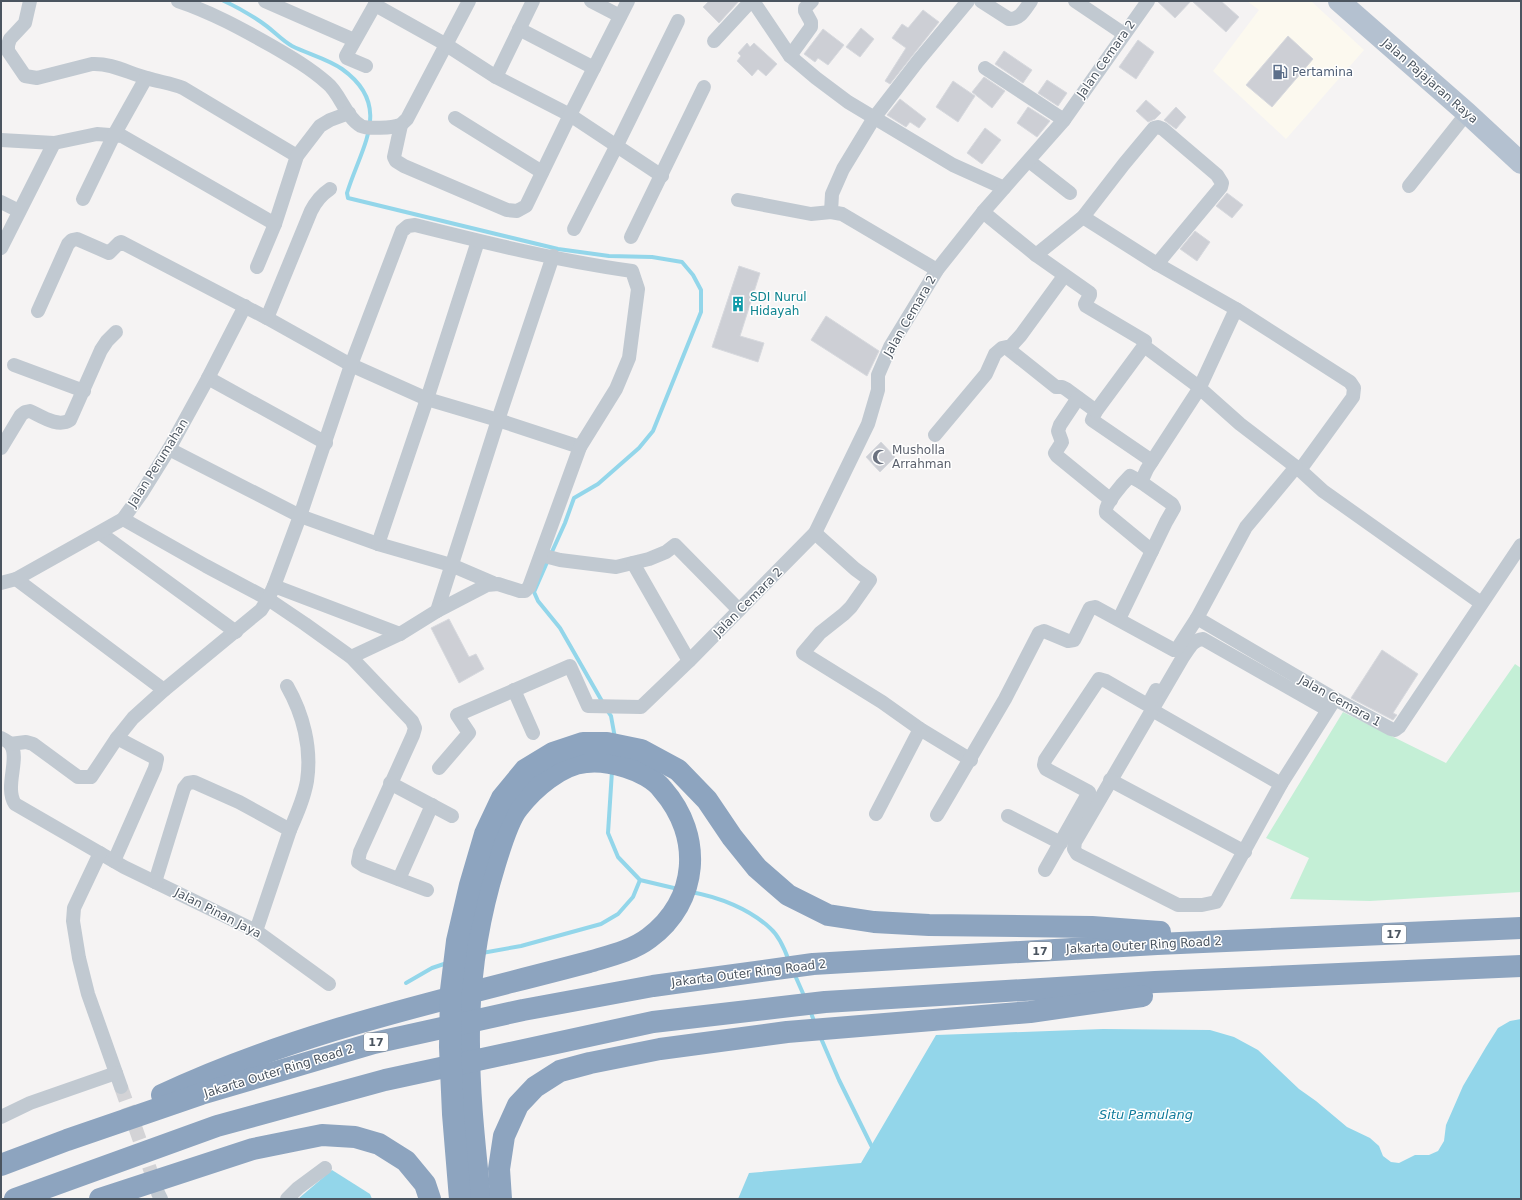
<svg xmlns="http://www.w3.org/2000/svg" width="1522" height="1200" font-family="'DejaVu Sans',sans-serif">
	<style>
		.commercial { fill: #fcf9ef }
		.green { fill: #c4efd6 }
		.water { fill: #93d6ea }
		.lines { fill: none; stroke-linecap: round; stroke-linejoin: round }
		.stream { stroke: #93d6ea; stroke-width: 4 }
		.building { fill: #cdcfd5; stroke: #d7d9de }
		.street-tunnel { stroke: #d3d3d6; stroke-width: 14; stroke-dasharray: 14 7; stroke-linecap: butt }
		.street { stroke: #c1c9d1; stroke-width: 14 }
		.primary { stroke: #b4c1d0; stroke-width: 22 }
		.highway { stroke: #8da4bf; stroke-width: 22 }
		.labels { text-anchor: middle; stroke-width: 3; stroke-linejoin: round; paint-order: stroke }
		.shield { fill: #fff; stroke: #818890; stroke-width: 1 }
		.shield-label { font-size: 11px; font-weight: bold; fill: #4b5560 }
		.street-label { font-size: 12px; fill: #4b5560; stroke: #fff }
		.service-label { font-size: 12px; fill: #4e5e75; stroke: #fff; text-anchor: start }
		.culture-label { font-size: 12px; fill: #0d838f; stroke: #fff; text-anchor: start }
		.worship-label { font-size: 12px; fill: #5b616d; stroke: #fff; text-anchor: start }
		.water-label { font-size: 13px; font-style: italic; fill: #117b9c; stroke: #fff }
	</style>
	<rect width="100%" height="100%" fill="#f5f3f3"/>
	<path class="commercial" d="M1247,1H1311L1364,50L1286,139L1213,71L1259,10Z"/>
	<path class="green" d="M1515,664L1521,668V892L1370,901L1290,899L1309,858L1266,838L1343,712L1446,763Z"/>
	<g class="water">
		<path d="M1521,1019V1199H738L749,1173L861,1163L936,1035L1103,1029L1210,1030L1234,1037L1258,1050L1299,1089L1316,1101L1347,1127L1370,1138L1379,1146L1383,1156L1391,1162L1399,1163L1415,1155H1429L1438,1151L1444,1141L1446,1125L1463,1086L1486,1047L1498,1028L1510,1021Z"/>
		<path d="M332,1170L370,1194L372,1199H298Z"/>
	</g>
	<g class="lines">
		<g class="stream">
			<path d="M224,1C237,7 249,14 261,22C272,29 281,40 292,46C308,54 328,59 342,69C394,106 361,147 347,193L348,198L558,249L609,256L652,257L682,262L693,275L701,290V312L653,431L639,448L598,484L574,498L565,523L551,554"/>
			<path d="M548,560L534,592L538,601L560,628L603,703"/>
			<path d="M607,710L611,716L615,738"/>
			<path d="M612,771L608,833L618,857L640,880L678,889"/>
			<path d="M691,892C719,897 750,909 771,929C780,937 785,950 789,961"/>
			<path d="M482,953L521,946L601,924L618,914L633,897L640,880"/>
			<path d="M794,973L805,998"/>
			<path d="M406,983L432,968L447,963"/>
			<path d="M810,1010L815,1024"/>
			<path d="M820,1036L839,1080L873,1149"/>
		</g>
	</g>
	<g class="building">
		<path d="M709,1H739L719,23L703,7Z"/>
		<path d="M1157,1H1191L1175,18Z"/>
		<path d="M1192,1H1221L1239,17L1226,32Z"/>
		<path d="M923,10L939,22L890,84L885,81L906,48L892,38L902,24L908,28Z"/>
		<path d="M861,28L874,39L860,57L846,47Z"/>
		<path d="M823,29L844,45L828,65L818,58L815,62L804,54Z"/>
		<path d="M1288,36L1313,59L1272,107L1246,85Z"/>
		<path d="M1138,40L1154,52L1136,79L1119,67Z"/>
		<path d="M747,43L750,47L754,43L777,64L766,76L758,69L752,76L737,61L741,56L738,53Z"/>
		<path d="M1004,51L1032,70L1023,83L995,64Z"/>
		<path d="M984,77L1005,91L992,108L972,92Z"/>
		<path d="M1047,80L1067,93L1058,106L1038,93Z"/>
		<path d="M953,81L975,96L958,122L936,107Z"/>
		<path d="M900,99L926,119L919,128L910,122L906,127L887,115Z"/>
		<path d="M1146,100L1161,113L1155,119L1148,122L1136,111Z"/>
		<path d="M1028,107L1050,121L1037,137L1017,123Z"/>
		<path d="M1176,107L1186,117L1176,129L1164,120Z"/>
		<path d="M985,128L1001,140L982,164L967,153Z"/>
		<path d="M1227,193L1243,205L1232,218L1216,206Z"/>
		<path d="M1195,231L1210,242L1197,261L1180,249Z"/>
		<path d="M739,266L760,273L740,336L764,343L758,362L712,347Z"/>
		<path d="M826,316L879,351L867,376L811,340Z"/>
		<path d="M881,442L895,457L880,472L866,457Z"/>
		<path d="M449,619L469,657L476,654L484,669L459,683L431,628Z"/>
		<path d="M1382,650L1418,674L1393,713L1397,715L1393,720L1351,698Z"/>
	</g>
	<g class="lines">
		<path class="street-tunnel" d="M121,1087L157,1189"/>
		<g class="street">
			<path d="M30,1L25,23L10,39L8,45V51L25,76L37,78L92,64C112,63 128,73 147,78C159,82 171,83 183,88L297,156"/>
			<path d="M178,1C211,12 242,29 272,46C291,57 310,68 327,83C340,93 346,118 361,126C367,129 393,128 400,125C402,124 405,121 407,119L469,1"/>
			<path d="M265,1L354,40"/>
			<path d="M591,1L620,16"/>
			<path d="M753,1L790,56L816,78L848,102L953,165L1004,188"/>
			<path d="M981,1L1009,19C1020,20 1025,9 1031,1"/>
			<path d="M1075,1L1124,34"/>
			<path d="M375,5L445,44L496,77L570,115L662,176"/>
			<path d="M519,29L594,68"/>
			<path d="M714,41L751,1"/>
			<path d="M790,56L811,27V22L805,11V8L812,1"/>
			<path d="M366,66L347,58L346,56L377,1"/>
			<path d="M985,68L1064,120"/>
			<path d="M496,77L533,1"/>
			<path d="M455,118L542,172"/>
			<path d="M401,125L394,157L396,161L404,166L507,210L517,211L526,206L570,115L628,1"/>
			<path d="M1,140L54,143L97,134L122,136L275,224"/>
			<path d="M1029,161L1070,193"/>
			<path d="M1409,186L1467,113"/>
			<path d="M83,199L114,135L146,78"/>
			<path d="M738,200L811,214L831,212"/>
			<path d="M1,202L19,211"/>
			<path d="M983,212L1036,255L1090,293V295L1085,304L1086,306L1145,341L1144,346L1195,384L1240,424L1300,470L1323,491L1481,603"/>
			<path d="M1083,217L1157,264L1236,309L1350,382L1354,388L1353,397L1300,470"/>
			<path d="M574,229L616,147L678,21"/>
			<path d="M631,237L704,87"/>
			<path d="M1,248L54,143"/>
			<path d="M1036,255L1083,217L1124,164L1154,128L1158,127L1163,129L1217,175L1222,183L1221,187L1157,264"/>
			<path d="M257,267L275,224L297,156L320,126L330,120L349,113"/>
			<path d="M937,270L842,214L831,212L832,194L843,169L874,118L918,61L968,1"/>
			<path d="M38,311L68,244L72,240L77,239L109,253L119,243L121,242L267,318L351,365L427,399L498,420L580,447"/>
			<path d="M267,318L311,211C316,201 321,195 330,189"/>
			<path d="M1007,348L1056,387H1062L1066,389L1096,411L1092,420L1152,461"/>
			<path d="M14,365L84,391"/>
			<path d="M208,378L326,443"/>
			<path d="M1078,398L1060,425L1058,431L1062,442L1055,453L1057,456L1111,500"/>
			<path d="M1096,411L1144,346"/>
			<path d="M935,435L986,374L995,354L1002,348L1011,346L1021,335L1064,276"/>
			<path d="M1,448L21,415L25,412L30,411C41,416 58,428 70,420L101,350L107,341L116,332"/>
			<path d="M169,449L300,516L378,544L451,565L493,583"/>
			<path d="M1141,482L1130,476C1123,483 1104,504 1106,513L1152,551"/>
			<path d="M123,519L206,566L268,599L305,624L351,657L412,721L415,728L413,735L360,852L358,862L364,866L427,890"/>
			<path d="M100,533L236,632"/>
			<path d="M815,533L855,569L870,580L851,607L844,614L820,633L803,653L882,702L920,729L971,760"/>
			<path d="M378,544L427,399L478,241"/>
			<path d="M541,555L560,560L616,567L649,559L666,552L675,545L739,610"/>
			<path d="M633,563L689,661"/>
			<path d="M16,579L164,690"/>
			<path d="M1,583L16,579L123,519L141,494L169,449L208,378L245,306"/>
			<path d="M274,586L400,634"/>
			<path d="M437,611L498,420L553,256"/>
			<path d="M1197,618L1335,699L1391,729L1395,730L1399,727L1521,545"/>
			<path d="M1119,619L1166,522L1174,508L1172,504L1141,482L1147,469L1199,389L1236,309"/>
			<path d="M287,686C303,714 312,748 307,781C304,798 297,814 290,830"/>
			<path d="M514,690L533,733"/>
			<path d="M1152,710L1281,784"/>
			<path d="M1328,710L1203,639C1192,640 1189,649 1183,657L1075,842L1074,849L1077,854L1178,905H1202L1216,902L1281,784L1328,710L1335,699"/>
			<path d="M1,738C5,740 9,742 11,745C20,759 4,787 15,804L124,867L256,931L329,984"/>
			<path d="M10,744L26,742L33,744L78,777H91L117,738L133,718L164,690L261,610L268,599L274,586L300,516L351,365L402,231L408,226L415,225C487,243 559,261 632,271L638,289L629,358L616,389L580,447L529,587L525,591H520L498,584L487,585L437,611L400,634L351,657"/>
			<path d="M439,768L469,733L457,715L570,666L588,706L641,707L689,661L815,533L868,424L878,390V375L890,347L937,270L983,212L1064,120L1148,1"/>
			<path d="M1110,780L1245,852"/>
			<path d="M390,783L452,816"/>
			<path d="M876,814L920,729"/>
			<path d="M937,815L1005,699L1039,633L1044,631L1068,641L1074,640L1090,608L1095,607L1174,650L1177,649L1197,618L1246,527L1296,467"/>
			<path d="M1008,816L1061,843"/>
			<path d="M100,853L74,908L73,921L79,958L88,994L121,1087"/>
			<path d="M114,861L155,768L157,759L117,738"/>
			<path d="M1045,870L1089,792L1046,769L1044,765L1045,760L1099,679L1106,681L1146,704L1149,703L1156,690"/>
			<path d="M399,879L432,805"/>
			<path d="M155,882L184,788L188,783L194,782L239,802L290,830L256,931"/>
			<path d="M1,1117L30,1103L116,1073"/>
			<path d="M158,1193L161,1199"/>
			<path d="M287,1199L298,1188L325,1168"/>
		</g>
		<path class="primary" d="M1339,1L1467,113L1521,163"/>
		<g class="highway">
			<path d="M162,1095C298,1031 445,1000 589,962C609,956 632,951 649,938C699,901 703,836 663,790C655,779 639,771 626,767C613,763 600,760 586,762C561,764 533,788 518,808C508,820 500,848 495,864C477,922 468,985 469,1046C469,1097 475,1148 480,1199"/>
			<path d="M1,1165L67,1140L201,1094L374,1043L523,1010L653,986L813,964L1157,944L1521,928"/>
			<path d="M15,1199L217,1126L385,1080L653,1022L825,1002L1155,982L1521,966"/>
			<path d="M100,1199L253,1149L322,1135L355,1137L379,1144L406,1161L425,1184L430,1199"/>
			<path d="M460,1199L453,1114L450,1047L451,990L457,941L470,885L485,834L502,798L525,770L553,753L583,743H607L641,750L678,770L707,800L732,837L757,868L788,895L828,915L874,922L929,925L1092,927L1160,932"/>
			<path d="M501,1199L499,1169L504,1136L518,1105L535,1087L560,1071L590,1063L660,1049L787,1032L1030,1012L1142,996"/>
		</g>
	</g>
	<defs>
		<g id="fuel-bare" transform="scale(1.2)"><path d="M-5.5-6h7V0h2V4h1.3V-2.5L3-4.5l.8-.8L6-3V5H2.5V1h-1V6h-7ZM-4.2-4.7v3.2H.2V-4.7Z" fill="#5c6f8a" stroke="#fff" stroke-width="2.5" paint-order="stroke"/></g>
		<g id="building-bare" transform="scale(1.2)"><path d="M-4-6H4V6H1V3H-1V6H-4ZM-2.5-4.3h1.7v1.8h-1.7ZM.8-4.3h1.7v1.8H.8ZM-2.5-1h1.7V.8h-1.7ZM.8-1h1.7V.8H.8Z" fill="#0f9aa8" stroke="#fff" stroke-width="2.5" paint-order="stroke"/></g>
		<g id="mosque-bare" transform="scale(1.2)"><path d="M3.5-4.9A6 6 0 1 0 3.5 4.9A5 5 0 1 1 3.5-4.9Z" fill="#6b7280" stroke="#fff" stroke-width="2.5" paint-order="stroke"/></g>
	</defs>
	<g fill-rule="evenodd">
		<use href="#fuel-bare" x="1280" y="72"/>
		<use href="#building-bare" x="738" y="304"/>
		<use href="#mosque-bare" x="880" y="457"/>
	</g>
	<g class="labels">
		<g class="shield">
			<rect x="1382" y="925" width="24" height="18" rx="3"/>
			<rect x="1028" y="942" width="24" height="18" rx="3"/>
			<rect x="364" y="1033" width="24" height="18" rx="3"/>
		</g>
		<g class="shield-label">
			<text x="1394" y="938">17</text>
			<text x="1040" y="955">17</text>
			<text x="376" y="1046">17</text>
		</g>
		<g class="street-label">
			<text transform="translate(1106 59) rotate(-55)" y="4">Jalan Cemara 2</text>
			<text transform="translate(1430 81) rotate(41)" y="4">Jalan Pajajaran Raya</text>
			<text transform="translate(910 316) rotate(-60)" y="4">Jalan Cemara 2</text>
			<text transform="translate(158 463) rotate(-58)" y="4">Jalan Perumahan</text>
			<text transform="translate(748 602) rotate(-45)" y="4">Jalan Cemara 2</text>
			<text transform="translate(1340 701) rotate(29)" y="4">Jalan Cemara 1</text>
			<text transform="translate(218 913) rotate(27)" y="4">Jalan Pinan Jaya</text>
			<text transform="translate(1144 945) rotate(-3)" y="4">Jakarta Outer Ring Road 2</text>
			<text transform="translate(749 973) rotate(-7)" y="4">Jakarta Outer Ring Road 2</text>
			<text transform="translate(279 1071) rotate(-17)" y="4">Jakarta Outer Ring Road 2</text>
		</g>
		<g class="service-label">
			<text x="1292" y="76">Pertamina</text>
		</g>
		<g class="culture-label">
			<text x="750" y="301">SDI Nurul<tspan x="750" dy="14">Hidayah</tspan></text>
		</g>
		<g class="worship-label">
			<text x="892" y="454">Musholla<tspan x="892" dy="14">Arrahman</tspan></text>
		</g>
		<g class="water-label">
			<text x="1146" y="1119">Situ Pamulang</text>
		</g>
	</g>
	<rect width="1522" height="1200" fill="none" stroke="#4b5560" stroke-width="4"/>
</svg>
